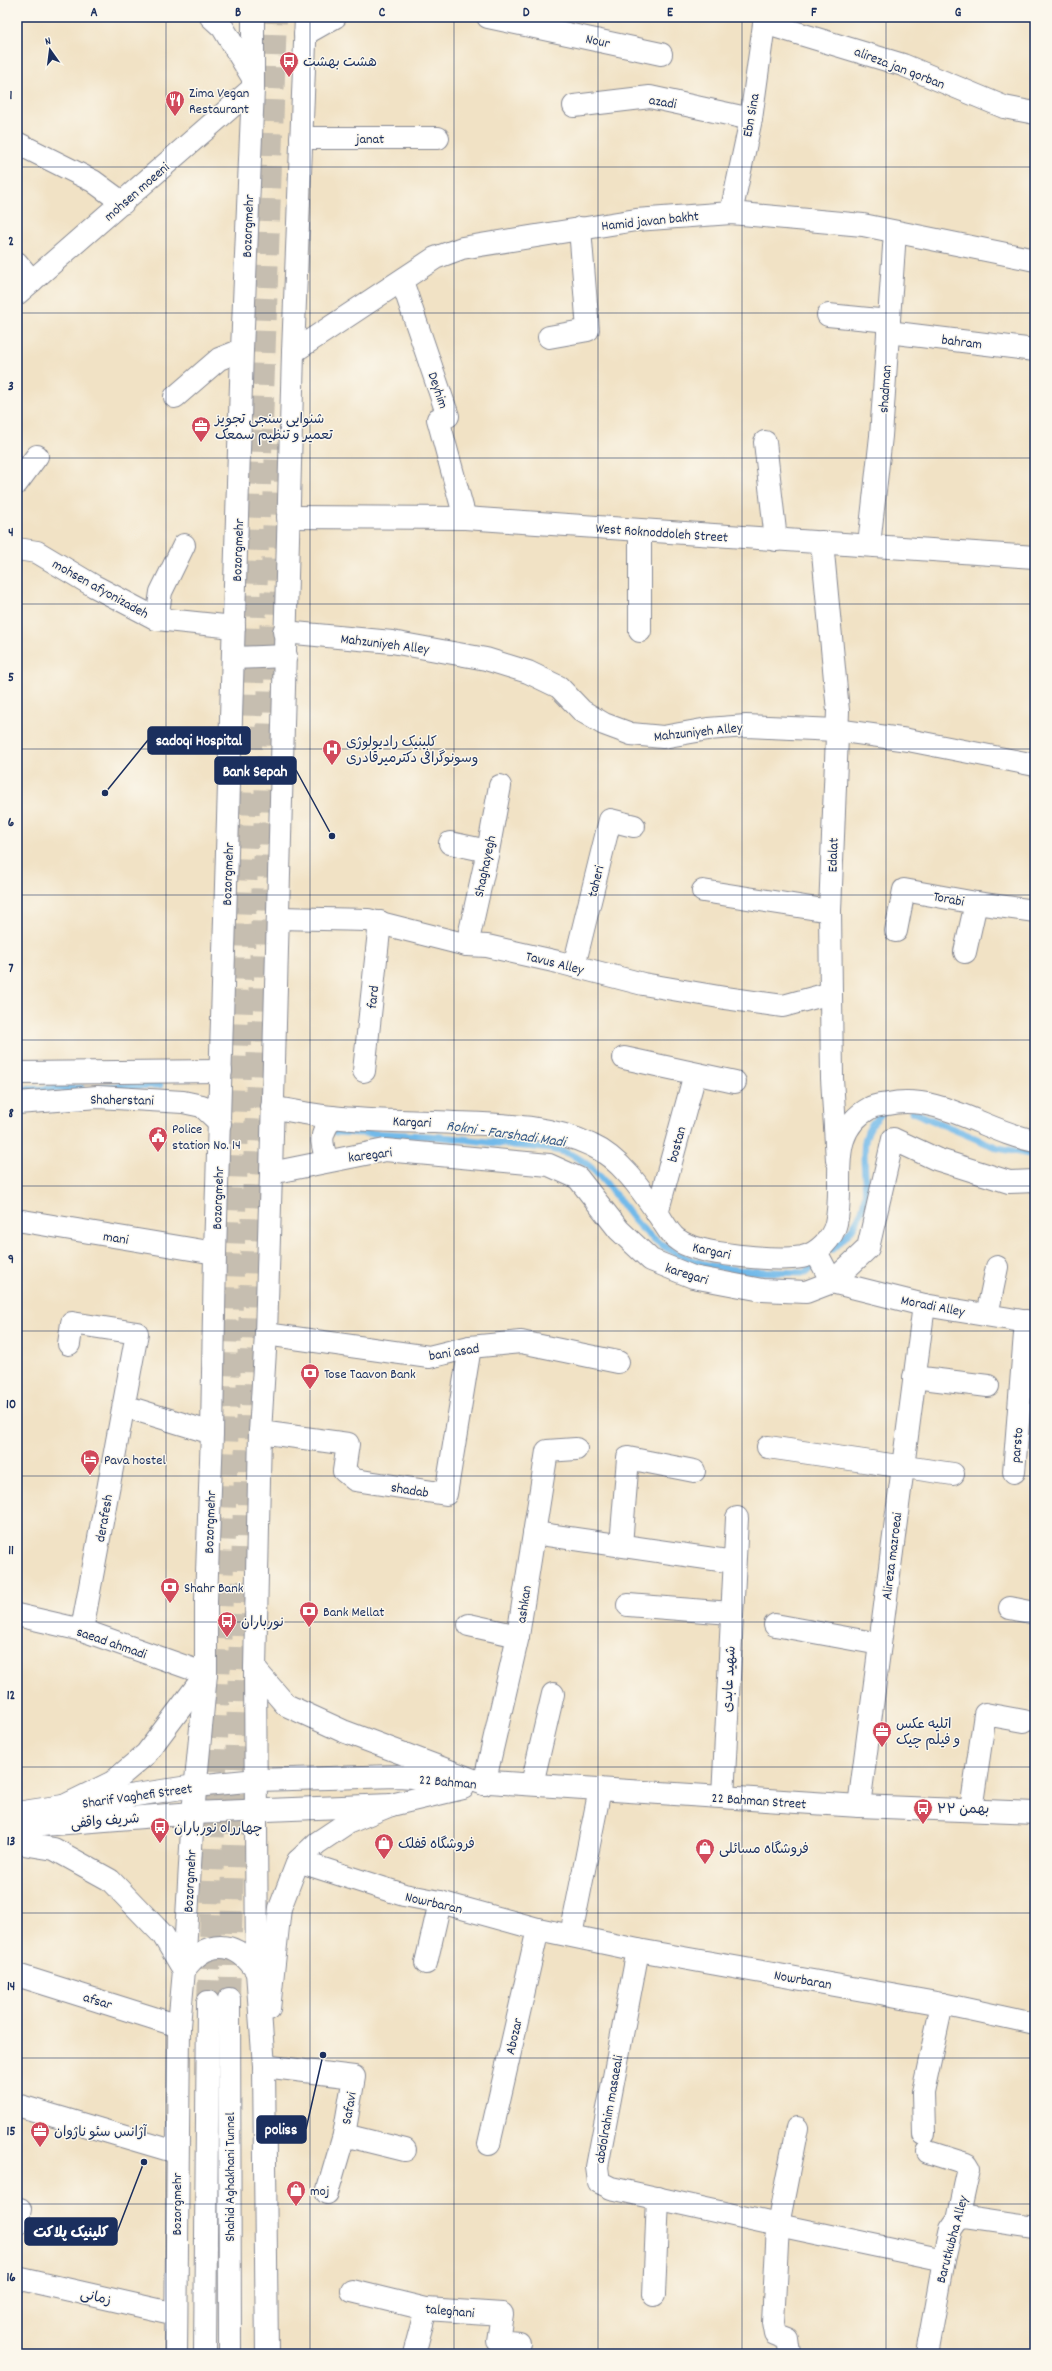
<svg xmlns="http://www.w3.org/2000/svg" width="1052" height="2371" font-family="Dekko,'Playpen Sans Arabic',sans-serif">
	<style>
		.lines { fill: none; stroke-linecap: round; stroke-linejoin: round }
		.stream { stroke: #72baea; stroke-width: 7 }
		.primary-tunnel { stroke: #c6beb0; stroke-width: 22; stroke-dasharray: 22 11; stroke-linecap: butt }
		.minor-casing { stroke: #868892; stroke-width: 24 }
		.tertiary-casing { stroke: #868892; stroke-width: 24 }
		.secondary-casing { stroke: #868892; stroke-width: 24 }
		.primary-casing { stroke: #868892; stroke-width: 24 }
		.minor { stroke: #fff; stroke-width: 22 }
		.tertiary { stroke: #fff; stroke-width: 22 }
		.secondary { stroke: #fff; stroke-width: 22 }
		.primary { stroke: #fff; stroke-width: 22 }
		.grid { fill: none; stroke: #1b2f5e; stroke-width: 1; stroke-opacity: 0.55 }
		.labels { text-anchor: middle; stroke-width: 3; stroke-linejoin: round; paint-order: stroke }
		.street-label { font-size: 14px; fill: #1b2f5e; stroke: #fbf7ec }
		.poi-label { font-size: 14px; fill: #1b2f5e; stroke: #fbf7ec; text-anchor: start }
		.water-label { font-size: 15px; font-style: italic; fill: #355988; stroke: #fbf7ec }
		.leader { fill: none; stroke: #1b2f5e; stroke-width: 1.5 }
		.callout-dot { fill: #1b2f5e; stroke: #fbf7ec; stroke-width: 1.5 }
		.callout { fill: #1b2f5e; stroke: #1b2f5e; stroke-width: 1.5 }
		.callout-label { font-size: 15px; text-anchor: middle; font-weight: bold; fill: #fff }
		.neatline { fill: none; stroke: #1b2f5e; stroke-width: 1.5 }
		.grid-label { font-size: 13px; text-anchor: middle; font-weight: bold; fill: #1b2f5e }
	</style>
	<rect width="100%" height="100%" fill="#fbf7ec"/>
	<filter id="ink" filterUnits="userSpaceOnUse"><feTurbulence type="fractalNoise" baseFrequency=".025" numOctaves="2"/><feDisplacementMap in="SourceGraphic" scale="8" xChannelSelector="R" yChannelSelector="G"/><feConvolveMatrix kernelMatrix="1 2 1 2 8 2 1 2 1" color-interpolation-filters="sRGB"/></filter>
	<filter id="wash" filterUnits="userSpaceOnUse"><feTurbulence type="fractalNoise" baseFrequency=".012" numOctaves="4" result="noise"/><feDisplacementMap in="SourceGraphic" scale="16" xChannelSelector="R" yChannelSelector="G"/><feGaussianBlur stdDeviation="0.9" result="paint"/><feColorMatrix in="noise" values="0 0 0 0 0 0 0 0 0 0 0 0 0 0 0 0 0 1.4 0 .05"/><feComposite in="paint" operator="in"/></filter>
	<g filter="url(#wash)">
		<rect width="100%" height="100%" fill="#f1e2c5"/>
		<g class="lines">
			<g class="stream">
				<path d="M103,1087L160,1085"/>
				<path d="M17,1090L81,1088"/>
				<path d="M913,1112L998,1148L1035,1155"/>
				<path d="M336,1132C396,1133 454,1137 514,1145C531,1147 561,1148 576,1157C601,1171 617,1199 635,1221C681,1274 741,1271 805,1273L818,1261"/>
				<path d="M832,1249C845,1238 856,1227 862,1210C874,1177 848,1138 884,1112"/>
			</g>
		</g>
	</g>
	<g filter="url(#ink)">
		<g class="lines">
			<g class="primary-tunnel">
				<path d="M229,1999L276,443"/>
				<path d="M208,2002L276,17"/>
			</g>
			<g class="minor-casing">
				<g id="minor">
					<path d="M488,17L661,54"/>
					<path d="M764,23L903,65L1004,107L1035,113"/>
					<path d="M574,106L650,97L751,119"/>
					<path d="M301,138H438"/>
					<path d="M17,143L93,181L123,203"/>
					<path d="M731,213L751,119L765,17"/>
					<path d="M17,263L32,281"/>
					<path d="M402,281L448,416L438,419L465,518"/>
					<path d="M17,294L253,88"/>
					<path d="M828,315L889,321"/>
					<path d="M888,332L1035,350"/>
					<path d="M549,337L588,330L580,228"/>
					<path d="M293,352L435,258L462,248L636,220L731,213L863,225L1035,260"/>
					<path d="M175,397L219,359L242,350"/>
					<path d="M765,442L776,540"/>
					<path d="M17,483L37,456"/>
					<path d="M640,531V631"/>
					<path d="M822,542L838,711L830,911L832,1078L837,1160"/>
					<path d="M869,545L881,436L895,232"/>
					<path d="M17,549L37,552L94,586L157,619L234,627"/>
					<path d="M157,619L161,592L184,545"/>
					<path d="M284,632L392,642L486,659L528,672L559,687L582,711L604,724L631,734L663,737L708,729L746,726L836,730L908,740L1035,765"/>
					<path d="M450,843L488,851"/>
					<path d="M703,891L830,911"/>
					<path d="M278,918L368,920L467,945L487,946L558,962L643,984L725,998L783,1006L831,993"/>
					<path d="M896,931L904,890L976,903L1035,911"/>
					<path d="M467,945L488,851L500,786"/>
					<path d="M965,952L976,903"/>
					<path d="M574,966L610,820L634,826"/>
					<path d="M624,1058L735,1082"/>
					<path d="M364,1071L380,922"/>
					<path d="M17,1073L221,1071"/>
					<path d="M17,1103L98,1097L183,1102L202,1106L220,1123"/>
					<path d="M271,1173L385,1150L549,1165L578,1178L619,1230L651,1260L693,1277L762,1290L806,1292L832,1282L868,1248L893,1139L936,1159L1009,1182L1035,1181"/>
					<path d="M657,1213L695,1074"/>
					<path d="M17,1220L215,1253"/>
					<path d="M816,1252L832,1282"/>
					<path d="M987,1315L997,1267"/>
					<path d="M266,1334L429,1357L470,1347L521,1342L618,1362"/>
					<path d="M69,1344L72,1323L137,1333L82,1630"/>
					<path d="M914,1377L988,1386"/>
					<path d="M124,1406L212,1433"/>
					<path d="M260,1432L348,1444L344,1471L355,1480L446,1494L470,1347"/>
					<path d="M768,1447L953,1474"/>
					<path d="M1014,1472L1026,1321"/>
					<path d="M534,1533L734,1562"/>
					<path d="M621,1545L628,1458L694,1471"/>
					<path d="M628,1605L731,1613"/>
					<path d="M1010,1608L1035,1613"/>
					<path d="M17,1615L82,1630L206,1674"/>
					<path d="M469,1625L518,1636"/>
					<path d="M775,1625L880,1644"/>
					<path d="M484,1784L518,1636L547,1451L576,1449"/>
					<path d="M532,1784L553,1694"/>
					<path d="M723,1797L737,1518"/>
					<path d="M859,1806L924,1305"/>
					<path d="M971,1810L985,1714L1024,1721"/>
					<path d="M571,1935L600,1789"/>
					<path d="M638,1950L597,2167L599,2182L611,2188L778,2225L773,2323L775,2334L788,2339L790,2354"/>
					<path d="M426,1963L440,1902"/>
					<path d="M17,1975L179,2026"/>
					<path d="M264,2066L354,2077L344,2135L327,2193"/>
					<path d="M17,2105L176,2152"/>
					<path d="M797,2128L778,2225L944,2260"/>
					<path d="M924,2134L923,2092L942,2004"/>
					<path d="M344,2135L405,2150"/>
					<path d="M489,2144L538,1929"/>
					<path d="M958,2219L966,2217L1035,2227"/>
					<path d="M17,2224L20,2209"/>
					<path d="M17,2278L176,2314"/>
					<path d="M352,2291L426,2309L502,2314L498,2341L519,2343"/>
					<path d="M654,2295L658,2198"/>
					<path d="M414,2354L426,2309"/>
					<path d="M927,2354L944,2260L951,2229L958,2219L969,2169L966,2164L928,2152"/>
				</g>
			</g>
			<g class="tertiary-casing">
				<g id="tertiary">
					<path d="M272,1107C292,1111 312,1115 332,1117C365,1121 400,1121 434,1122C485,1125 543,1122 591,1145C620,1158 641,1189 658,1214C664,1223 670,1235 678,1240C697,1255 777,1261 802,1257C818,1254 833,1238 836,1223C846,1183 824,1133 870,1108C875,1105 882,1105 888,1104C939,1093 986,1132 1035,1141"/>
					<path d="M327,1160C320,1140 320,1136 332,1117"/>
					<path d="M832,1282L924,1305L1035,1323"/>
					<path d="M298,1861L404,1895L440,1902L538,1929L638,1950L942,2004L1035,2024"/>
				</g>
			</g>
			<g class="secondary-casing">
				<g id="secondary">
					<path d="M288,517L465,518L1035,557"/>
					<path d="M17,1813L195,1786L257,1780L398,1776L859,1806L1035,1813"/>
					<path d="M17,1827L193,1813L391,1805L463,1788"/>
				</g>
			</g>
			<g class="primary-casing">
				<g id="primary">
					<path d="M211,17L223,28L253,78"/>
					<path d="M305,34L335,17"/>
					<path d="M233,658L286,656"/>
					<path d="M255,1669L286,1705L343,1731L484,1784"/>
					<path d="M64,1806L113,1782L146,1754L206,1674"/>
					<path d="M17,1843L54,1849L110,1880L163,1935L184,1970C206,1939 236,1939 257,1972"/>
					<path d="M229,1999L230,2354"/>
					<path d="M269,2009L280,1908L298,1861L317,1843L347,1823L391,1805"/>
					<path d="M176,2354L179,2026L184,1970L193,1813L206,1674V1601L212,1433L215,1253L242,350L253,88V17"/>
					<path d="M205,2354L208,2002"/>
					<path d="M267,2354L264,2066L257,1972L255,1669L260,1432L266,1334L271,1173L293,352L306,17"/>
				</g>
			</g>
			<use href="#minor" class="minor"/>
			<use href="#tertiary" class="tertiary"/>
			<use href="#secondary" class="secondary"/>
			<use href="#primary" class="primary"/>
		</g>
	</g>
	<path class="grid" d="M166,17V2354M310,17V2354M454,17V2354M598,17V2354M742,17V2354M886,17V2354M17,167H1035M17,313H1035M17,458H1035M17,604H1035M17,749H1035M17,895H1035M17,1040H1035M17,1186H1035M17,1331H1035M17,1476H1035M17,1622H1035M17,1767H1035M17,1913H1035M17,2058H1035M17,2204H1035"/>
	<defs>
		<g id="bus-pin" transform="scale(1)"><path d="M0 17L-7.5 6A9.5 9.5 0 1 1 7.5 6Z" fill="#d1495b" stroke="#fbf7ec"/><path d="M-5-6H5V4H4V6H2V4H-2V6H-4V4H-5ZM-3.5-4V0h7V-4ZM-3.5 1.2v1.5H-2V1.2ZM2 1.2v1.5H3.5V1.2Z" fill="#fff"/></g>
		<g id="restaurant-pin" transform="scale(1)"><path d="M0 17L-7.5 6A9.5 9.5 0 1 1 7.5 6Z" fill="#d1495b" stroke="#fbf7ec"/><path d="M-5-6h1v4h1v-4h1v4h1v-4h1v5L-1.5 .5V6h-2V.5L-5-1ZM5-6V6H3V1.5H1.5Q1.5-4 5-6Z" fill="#fff"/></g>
		<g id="office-pin" transform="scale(1)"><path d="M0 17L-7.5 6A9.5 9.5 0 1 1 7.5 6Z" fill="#d1495b" stroke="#fbf7ec"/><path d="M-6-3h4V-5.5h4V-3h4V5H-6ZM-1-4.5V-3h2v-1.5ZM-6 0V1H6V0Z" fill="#fff"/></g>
		<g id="hospital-pin" transform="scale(1)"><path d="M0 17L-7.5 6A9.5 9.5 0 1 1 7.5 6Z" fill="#d1495b" stroke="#fbf7ec"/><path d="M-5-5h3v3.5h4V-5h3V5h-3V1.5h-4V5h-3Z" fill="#fff"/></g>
		<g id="civic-pin" transform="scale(1)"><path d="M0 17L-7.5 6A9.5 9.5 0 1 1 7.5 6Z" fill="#d1495b" stroke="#fbf7ec"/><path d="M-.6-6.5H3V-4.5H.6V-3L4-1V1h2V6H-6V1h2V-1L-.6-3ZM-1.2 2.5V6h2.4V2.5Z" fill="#fff"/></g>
		<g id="bank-pin" transform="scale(1)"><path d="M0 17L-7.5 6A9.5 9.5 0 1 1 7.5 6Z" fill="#d1495b" stroke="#fbf7ec"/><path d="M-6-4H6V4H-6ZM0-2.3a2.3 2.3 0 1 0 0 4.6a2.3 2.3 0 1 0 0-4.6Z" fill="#fff"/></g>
		<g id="hotel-pin" transform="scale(1)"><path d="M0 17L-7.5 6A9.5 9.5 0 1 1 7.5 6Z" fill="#d1495b" stroke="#fbf7ec"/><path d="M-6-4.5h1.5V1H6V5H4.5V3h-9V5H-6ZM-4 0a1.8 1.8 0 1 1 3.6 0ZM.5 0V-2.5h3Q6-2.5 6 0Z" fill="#fff"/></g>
		<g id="shop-pin" transform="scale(1)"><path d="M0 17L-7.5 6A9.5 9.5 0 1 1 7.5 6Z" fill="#d1495b" stroke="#fbf7ec"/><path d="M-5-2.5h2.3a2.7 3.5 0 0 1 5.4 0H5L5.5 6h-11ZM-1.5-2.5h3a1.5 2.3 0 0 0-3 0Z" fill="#fff"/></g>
	</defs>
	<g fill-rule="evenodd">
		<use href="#bus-pin" x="289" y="61"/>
		<use href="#restaurant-pin" x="175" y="100"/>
		<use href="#office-pin" x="201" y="426"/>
		<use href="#hospital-pin" x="332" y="749"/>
		<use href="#civic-pin" x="158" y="1136"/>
		<use href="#bank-pin" x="310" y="1373"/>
		<use href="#hotel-pin" x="90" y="1459"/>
		<use href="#bank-pin" x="170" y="1587"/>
		<use href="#bank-pin" x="309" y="1611"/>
		<use href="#bus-pin" x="227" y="1621"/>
		<use href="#office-pin" x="882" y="1731"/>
		<use href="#bus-pin" x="923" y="1808"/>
		<use href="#bus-pin" x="160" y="1827"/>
		<use href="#shop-pin" x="384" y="1843"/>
		<use href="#shop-pin" x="705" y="1848"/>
		<use href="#office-pin" x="40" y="2131"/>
		<use href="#shop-pin" x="296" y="2190"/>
	</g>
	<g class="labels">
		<g class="street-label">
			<text transform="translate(598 40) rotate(13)" y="5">Nour</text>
			<text transform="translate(900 67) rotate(21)" y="5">alireza jan qorban</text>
			<text transform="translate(663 101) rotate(9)" y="5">azadi</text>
			<text transform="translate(750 115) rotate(-80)" y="5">Ebn Sina</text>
			<text x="370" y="143">janat</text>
			<text transform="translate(136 191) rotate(-41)" y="5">mohsen moeeni</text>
			<text transform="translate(650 220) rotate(-6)" y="5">Hamid javan bakht</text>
			<text transform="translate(247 226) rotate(-88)" y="5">Bozorgmehr</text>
			<text transform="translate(962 341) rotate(7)" y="5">bahram</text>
			<text transform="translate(884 389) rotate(-86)" y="5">shadman</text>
			<text transform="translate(439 390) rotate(71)" y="5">Deyhim</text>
			<text transform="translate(662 532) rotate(4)" y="5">West Roknoddoleh Street</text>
			<text transform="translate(237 550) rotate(-88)" y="5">Bozorgmehr</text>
			<text transform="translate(101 588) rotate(29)" y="5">mohsen afyonizadeh</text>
			<text transform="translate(385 643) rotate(7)" y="5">Mahzuniyeh Alley</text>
			<text transform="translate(698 731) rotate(-6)" y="5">Mahzuniyeh Alley</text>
			<text transform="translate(832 855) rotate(-88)" y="5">Edalat</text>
			<text transform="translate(484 866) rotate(-78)" y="5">Shaghayegh</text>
			<text transform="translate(227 874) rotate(-88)" y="5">Bozorgmehr</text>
			<text transform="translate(595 881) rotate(-76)" y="5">taheri</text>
			<text transform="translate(949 898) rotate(11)" y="5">Torabi</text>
			<text transform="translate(555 962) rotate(14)" y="5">Tavus Alley</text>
			<text transform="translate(372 997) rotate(-84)" y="5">fard</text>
			<text transform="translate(122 1099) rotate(1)" y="5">Shaherstani</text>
			<text transform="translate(412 1121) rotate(3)" y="5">Kargari</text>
			<text transform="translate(676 1144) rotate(-75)" y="5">bostan</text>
			<text transform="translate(370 1154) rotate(-7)" y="5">karegari</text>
			<text transform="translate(217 1198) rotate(-88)" y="5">Bozorgmehr</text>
			<text transform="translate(116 1237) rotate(9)" y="5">mani</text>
			<text transform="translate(712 1250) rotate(12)" y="5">Kargari</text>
			<text transform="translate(687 1273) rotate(17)" y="5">karegari</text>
			<text transform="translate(933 1305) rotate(11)" y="5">Moradi Alley</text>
			<text transform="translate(454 1351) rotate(-9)" y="5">bani asad</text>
			<text transform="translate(1016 1445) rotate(-85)" y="5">parsto</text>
			<text transform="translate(410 1489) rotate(9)" y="5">shadab</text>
			<text transform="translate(103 1518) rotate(-80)" y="5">derafesh</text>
			<text transform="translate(209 1522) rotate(-88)" y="5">Bozorgmehr</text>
			<text transform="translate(891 1556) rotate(-83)" y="5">Alireza mazroeai</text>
			<text transform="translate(523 1604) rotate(-81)" y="5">ashkan</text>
			<text transform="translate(112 1642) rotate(19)" y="5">saead ahmadi</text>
			<text transform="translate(728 1679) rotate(-87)" y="5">شهید عابدی</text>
			<text transform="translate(448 1781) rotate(5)" y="5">22 Bahman</text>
			<text transform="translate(137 1795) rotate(-8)" y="5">Sharif Vaghefi Street</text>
			<text transform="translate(759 1800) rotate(4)" y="5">22 Bahman Street</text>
			<text transform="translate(105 1820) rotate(-5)" y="5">شریف واقفی</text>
			<text transform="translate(189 1881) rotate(-87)" y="5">Bozorgmehr</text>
			<text transform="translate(434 1902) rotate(13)" y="5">Nowrbaran</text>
			<text transform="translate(803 1979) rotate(10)" y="5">Nowrbaran</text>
			<text transform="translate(98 2000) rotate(17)" y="5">afsar</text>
			<text transform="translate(513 2036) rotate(-77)" y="5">Abozar</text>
			<text transform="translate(348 2108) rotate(-80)" y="5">Safavi</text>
			<text transform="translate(608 2109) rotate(-80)" y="5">abdolrahim masaeali</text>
			<text transform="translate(229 2177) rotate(-90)" y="5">Shahid Aghakhani Tunnel</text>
			<text transform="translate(176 2204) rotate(-90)" y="5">Bozorgmehr</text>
			<text transform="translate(951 2239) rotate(-75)" y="5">Barutkubha Alley</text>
			<text transform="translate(96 2296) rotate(13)" y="5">زمانی</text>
			<text transform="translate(450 2310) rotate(5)" y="5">taleghani</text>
		</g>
		<g class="poi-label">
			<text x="303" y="66">هشت بهشت</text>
			<text x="189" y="97">Zima Vegan<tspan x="189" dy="16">Restaurant</tspan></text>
			<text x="215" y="423">شنوایی سنجی تجویز<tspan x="215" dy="16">تعمیر و تنظیم سمعک</tspan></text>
			<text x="346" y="746">کلینیک رادیولوژی<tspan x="346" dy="16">وسونوگرافی دکترمیرقادری</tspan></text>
			<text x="172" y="1133">Police<tspan x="172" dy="16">station No. 14</tspan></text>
			<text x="324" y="1378">Tose Taavon Bank</text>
			<text x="104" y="1464">Pava hostel</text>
			<text x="184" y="1592">Shahr Bank</text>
			<text x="323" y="1616">Bank Mellat</text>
			<text x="241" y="1626">نورباران</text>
			<text x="896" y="1728">اتلیه عکس<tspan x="896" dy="16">و فیلم چیک</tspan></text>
			<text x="937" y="1813">۲۲ بهمن</text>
			<text x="174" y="1832">چهارراه نورباران</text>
			<text x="398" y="1848">فروشگاه قفلک</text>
			<text x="719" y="1853">فروشگاه مسائلی</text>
			<text x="54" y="2136">آژانس سئو ناژوان</text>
			<text x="310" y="2195">moj</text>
		</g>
		<g class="water-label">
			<text transform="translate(506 1133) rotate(8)" y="5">Rokni - Farshadi Madi</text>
		</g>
	</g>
	<path class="leader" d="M105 793L148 740M332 836L296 770M323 2055L306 2129M144 2162L117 2232"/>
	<g class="callout-dot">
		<circle cx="105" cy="793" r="4"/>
		<circle cx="332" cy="836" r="4"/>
		<circle cx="323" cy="2055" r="4"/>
		<circle cx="144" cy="2162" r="4"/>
	</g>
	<g class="callout">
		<rect x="148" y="727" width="102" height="27" rx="4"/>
		<rect x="215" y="757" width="81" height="27" rx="4"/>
		<rect x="257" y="2116" width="49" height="27" rx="4"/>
		<rect x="25" y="2218" width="92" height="27" rx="4"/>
	</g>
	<g class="callout-label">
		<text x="199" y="745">sadoqi Hospital</text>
		<text x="255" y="776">Bank Sepah</text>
		<text x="281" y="2134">poliss</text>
		<text x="71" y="2237">کلینیک پلاکت</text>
	</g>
	<rect width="1052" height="2371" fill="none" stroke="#fbf7ec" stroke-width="44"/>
	<g transform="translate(50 50) rotate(346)" stroke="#fbf7ec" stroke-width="3" paint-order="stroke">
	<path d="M0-3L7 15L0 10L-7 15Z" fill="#1b2f5e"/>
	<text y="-6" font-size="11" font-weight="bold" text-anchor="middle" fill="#1b2f5e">N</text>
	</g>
	<rect x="22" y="22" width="1008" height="2327" class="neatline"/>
	<g class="grid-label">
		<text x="94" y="16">A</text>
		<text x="238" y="16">B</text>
		<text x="382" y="16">C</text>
		<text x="526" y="16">D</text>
		<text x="670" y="16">E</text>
		<text x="814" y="16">F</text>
		<text x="958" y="16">G</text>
		<text x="11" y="99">1</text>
		<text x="11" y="245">2</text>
		<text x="11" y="390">3</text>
		<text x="11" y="536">4</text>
		<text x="11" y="681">5</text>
		<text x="11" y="826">6</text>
		<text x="11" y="972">7</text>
		<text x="11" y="1117">8</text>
		<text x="11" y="1263">9</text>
		<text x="11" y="1408">10</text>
		<text x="11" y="1554">11</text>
		<text x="11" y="1699">12</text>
		<text x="11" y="1845">13</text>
		<text x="11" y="1990">14</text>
		<text x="11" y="2135">15</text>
		<text x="11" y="2281">16</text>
	</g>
</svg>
